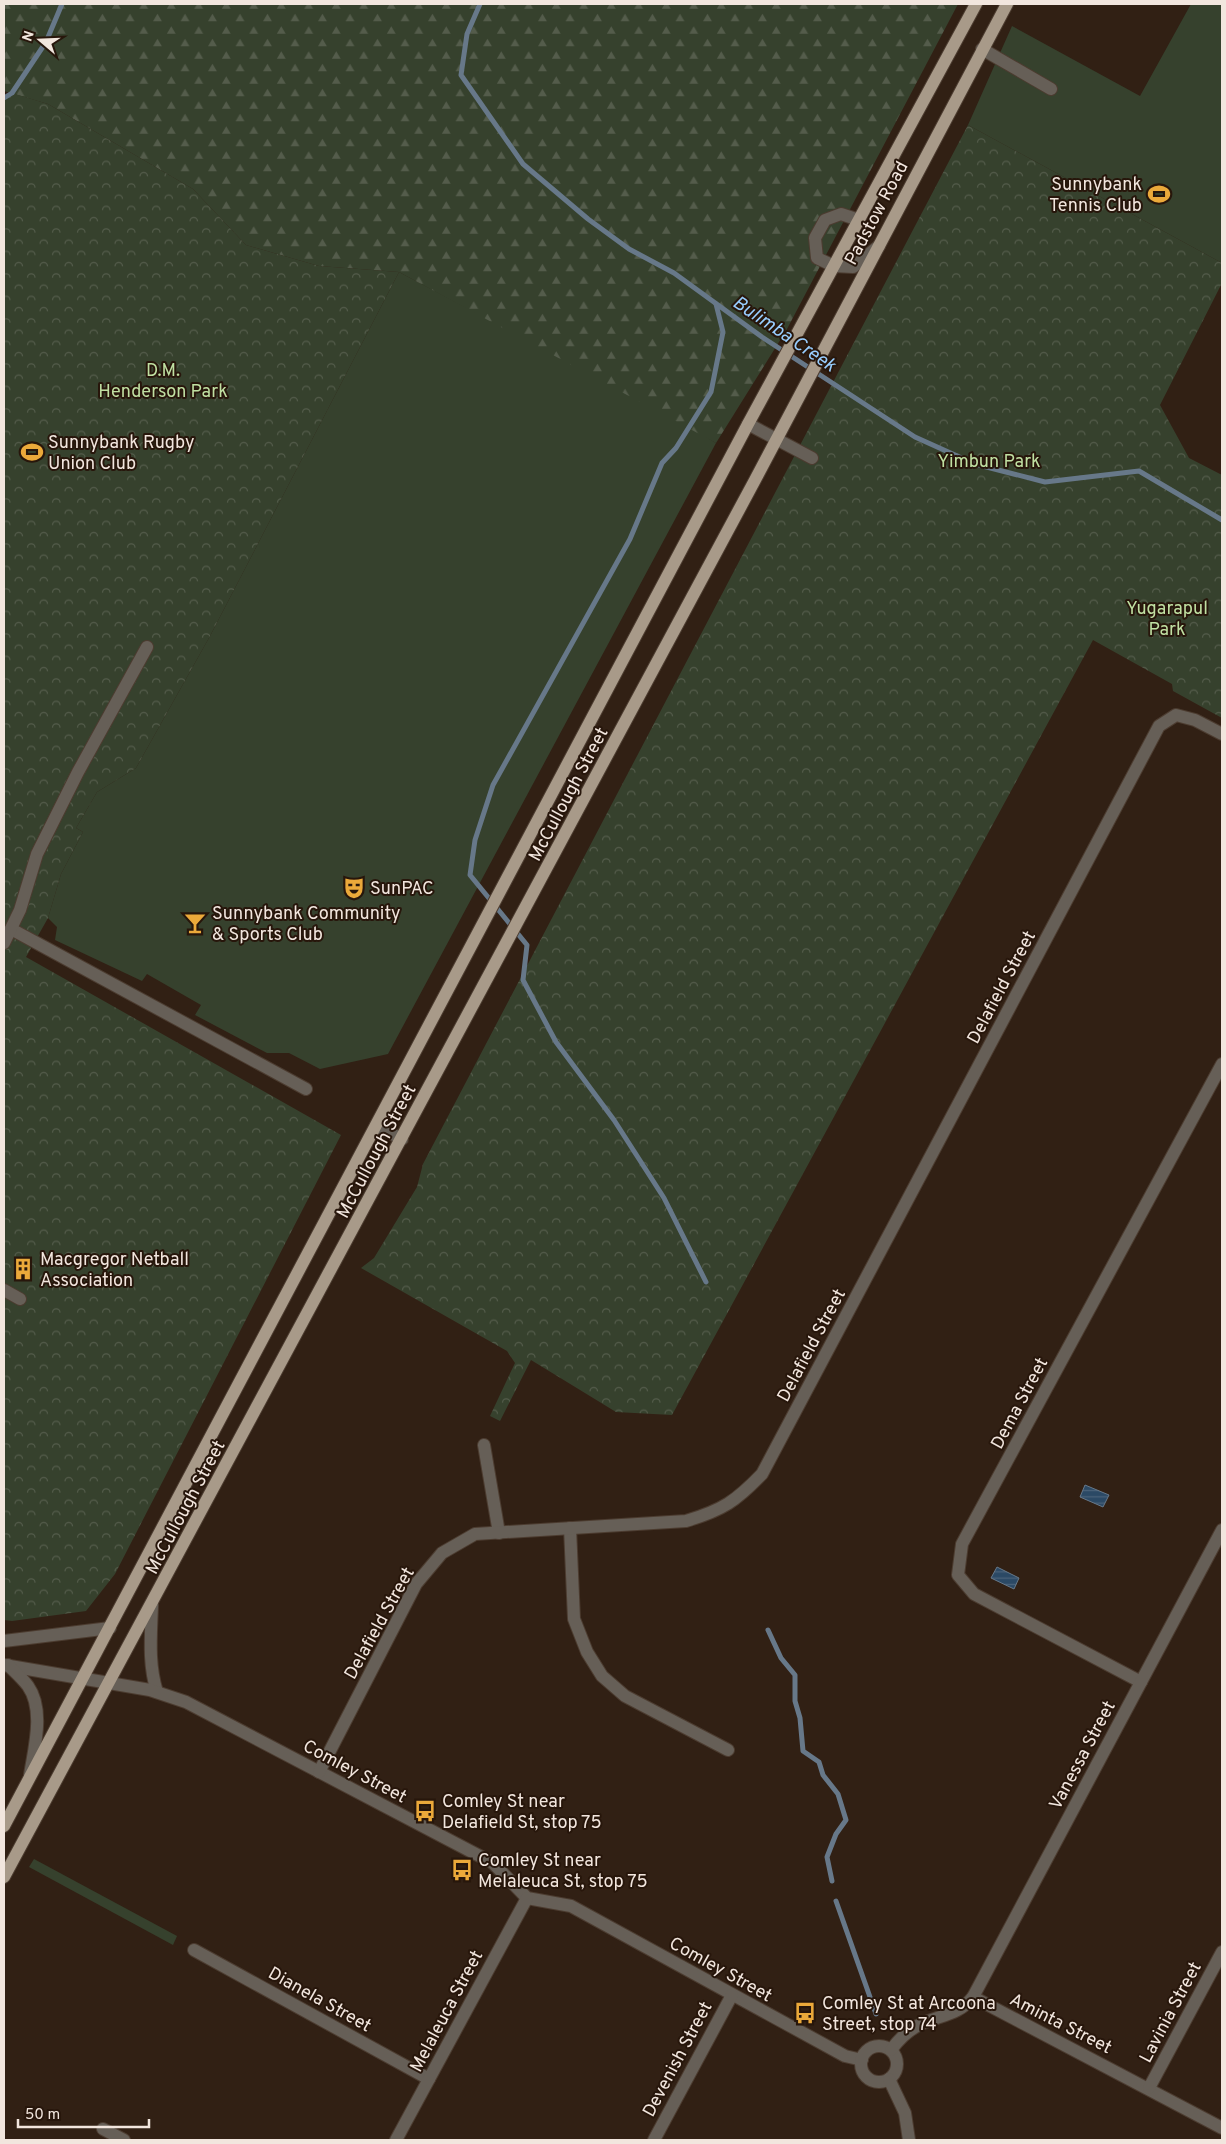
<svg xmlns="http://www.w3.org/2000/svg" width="1226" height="2144" font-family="Overpass,sans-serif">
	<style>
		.grass { fill: #36412d }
		.forest { fill: url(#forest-firs) }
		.park { fill: url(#park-crowns) }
		.water { fill: url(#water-rules); stroke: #677889 }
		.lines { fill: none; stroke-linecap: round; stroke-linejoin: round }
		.stream { stroke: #677889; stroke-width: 5 }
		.minor-casing { stroke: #4c3c30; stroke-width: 14 }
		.major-casing { stroke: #4c3c30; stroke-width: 14 }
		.minor { stroke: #665f57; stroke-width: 12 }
		.major { stroke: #a89a89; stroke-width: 12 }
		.labels { text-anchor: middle; stroke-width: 4; stroke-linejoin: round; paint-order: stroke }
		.poi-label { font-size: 18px; fill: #f2e6de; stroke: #27160b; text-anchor: start }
		.street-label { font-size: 18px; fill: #f2e6de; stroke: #27160b }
		.park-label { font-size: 18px; fill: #c0e0a2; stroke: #27160b }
		.water-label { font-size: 19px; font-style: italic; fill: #98cdfe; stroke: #27160b }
	</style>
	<defs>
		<pattern id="forest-firs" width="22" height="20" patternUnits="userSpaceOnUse" patternTransform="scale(1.25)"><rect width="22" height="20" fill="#36412d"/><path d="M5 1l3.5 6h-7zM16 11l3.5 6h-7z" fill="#545c4b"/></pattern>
		<pattern id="park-crowns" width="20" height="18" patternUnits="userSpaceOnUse" patternTransform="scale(1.25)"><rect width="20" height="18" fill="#36412d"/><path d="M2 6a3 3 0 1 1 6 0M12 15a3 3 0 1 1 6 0" fill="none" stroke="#545c4b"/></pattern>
		<pattern id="water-rules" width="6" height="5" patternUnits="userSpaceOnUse" patternTransform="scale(1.25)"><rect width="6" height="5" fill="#2b4965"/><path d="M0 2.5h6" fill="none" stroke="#4a637b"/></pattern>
	</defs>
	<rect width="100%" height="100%" fill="#312014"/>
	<g class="grass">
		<path d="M1191,4H1222V263L968,125L1012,26L1140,96Z"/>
		<path d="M399,272L677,419L716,443L388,1054L320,1069L289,1053H267L195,1015L201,1005L147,974L142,981L55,940L57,927L48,918L61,874L83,832L76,828L97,792L136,768L210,636Z"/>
		<path d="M34,1859L177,1936L173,1945L29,1867Z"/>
	</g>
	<path class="forest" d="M4,4H958L787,329L716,443L399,272L319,266L246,245L193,189L48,104L4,91Z"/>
	<g class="park">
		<path d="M12,93L48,104L193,189L246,245L319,266L399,272L210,636L136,768L97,792L76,828L83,832L61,874L48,918L26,957L341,1135L115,1574L86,1611L12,1621L4,1620V98Z"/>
		<path d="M968,125L1222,263V283L1160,405L1189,458L1222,475V718L1173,691L1172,684L1093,640L672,1415L616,1412L531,1360L500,1421L490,1416L515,1363L507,1351L361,1268L374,1258L417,1187L423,1164Z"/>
	</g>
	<g class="water">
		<path d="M1085,1485L1109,1495L1103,1507L1080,1497Z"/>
		<path d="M997,1567L1019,1578L1014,1589L991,1578Z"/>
	</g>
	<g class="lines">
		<g class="stream">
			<path d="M480,4L467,34L461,75L523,164L588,219L629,249L674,273L762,337L915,437L975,464L1045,482L1139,471L1222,520"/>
			<path d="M4,98L12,93L46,42L62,4"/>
			<path d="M706,1282L664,1198L614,1120L556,1042L523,980L527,945L470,875L475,840L493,785L630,539L662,463L676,448L711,392L723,332L716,304"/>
			<path d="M768,1630L781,1658L795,1675V1701L800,1718L803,1751L819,1762L823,1775L838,1794L846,1820L836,1834L827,1857L832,1881"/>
			<path d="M836,1901L876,2014"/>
		</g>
		<g class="minor-casing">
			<g id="minor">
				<path d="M982,49L1051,89"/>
				<path d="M859,220L841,214L825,220L815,238L817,258L834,266L853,267L879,246"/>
				<path d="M748,424L812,458"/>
				<path d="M11,929L306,1089"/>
				<path d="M4,943L20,910L37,854L78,772L147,647"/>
				<path d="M376,1126L402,1139"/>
				<path d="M4,1290L20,1299"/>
				<path d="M484,1445L499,1533"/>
				<path d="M570,1528L574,1619L587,1652L602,1676L625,1696L728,1750"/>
				<path d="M152,1605C151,1636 148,1663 157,1692"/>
				<path d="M4,1641L110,1628"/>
				<path d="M4,1665L150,1690L186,1702L493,1863L527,1898L571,1906L845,2056L862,2060"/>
				<path d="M8,1665C15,1672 22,1678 28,1686C45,1710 34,1749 30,1775"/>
				<path d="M1141,1682L974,1594L958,1575L962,1544L1222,1064"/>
				<path d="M319,1772L416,1584L442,1553L475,1534L686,1521C723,1510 736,1501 762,1474L1159,726L1176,715L1195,720L1222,734"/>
				<path d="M194,1950L429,2079"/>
				<path d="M973,1997L1222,1530"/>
				<circle cx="879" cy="2064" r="18"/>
				<path d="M891,2050C899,2039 908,2030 921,2024C940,2015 959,2015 973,1997L1222,2128"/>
				<path d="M889,2079L905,2113L909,2140"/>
				<path d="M1149,2088L1222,1952"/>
				<path d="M103,2129L124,2140"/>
				<path d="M396,2140L527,1898"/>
				<path d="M654,2140L732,1995"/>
			</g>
		</g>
		<g class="major-casing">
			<g id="major">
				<path d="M4,1826L748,424L976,4"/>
				<path d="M4,1877L755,480L1007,4"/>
			</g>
		</g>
		<use href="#minor" class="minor"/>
		<use href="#major" class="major"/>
	</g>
	<defs>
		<g id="stadium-bare" transform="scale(1.725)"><path d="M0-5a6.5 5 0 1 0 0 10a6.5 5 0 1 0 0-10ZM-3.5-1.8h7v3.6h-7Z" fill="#eba93a" stroke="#27160b" stroke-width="2.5" paint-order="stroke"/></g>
		<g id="theatre-bare" transform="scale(1.725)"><path d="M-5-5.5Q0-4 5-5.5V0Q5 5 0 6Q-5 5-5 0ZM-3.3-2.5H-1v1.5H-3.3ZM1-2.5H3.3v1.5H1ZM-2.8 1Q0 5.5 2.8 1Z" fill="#eba93a" stroke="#27160b" stroke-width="2.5" paint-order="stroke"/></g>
		<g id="bar-bare" transform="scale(1.725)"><path d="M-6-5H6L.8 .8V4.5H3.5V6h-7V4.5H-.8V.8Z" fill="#eba93a" stroke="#27160b" stroke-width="2.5" paint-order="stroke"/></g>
		<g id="building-bare" transform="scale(1.725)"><path d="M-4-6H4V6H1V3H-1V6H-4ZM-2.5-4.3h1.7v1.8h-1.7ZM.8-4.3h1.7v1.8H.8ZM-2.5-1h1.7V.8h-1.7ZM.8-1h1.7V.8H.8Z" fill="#eba93a" stroke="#27160b" stroke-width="2.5" paint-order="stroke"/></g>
		<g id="bus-bare" transform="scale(1.725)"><path d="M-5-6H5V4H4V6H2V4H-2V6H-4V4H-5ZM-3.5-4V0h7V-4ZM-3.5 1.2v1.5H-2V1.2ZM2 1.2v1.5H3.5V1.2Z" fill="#eba93a" stroke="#27160b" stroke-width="2.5" paint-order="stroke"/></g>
	</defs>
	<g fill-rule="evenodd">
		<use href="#stadium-bare" x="1159" y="194"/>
		<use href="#stadium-bare" x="32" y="452"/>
		<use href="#theatre-bare" x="354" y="888"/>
		<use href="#bar-bare" x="195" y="923"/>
		<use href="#building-bare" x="23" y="1269"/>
		<use href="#bus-bare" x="425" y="1811"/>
		<use href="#bus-bare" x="462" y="1870"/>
		<use href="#bus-bare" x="805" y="2013"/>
	</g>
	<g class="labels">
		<g class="poi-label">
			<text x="1142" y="190" text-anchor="end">Sunnybank<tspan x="1142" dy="21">Tennis Club</tspan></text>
			<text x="48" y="448">Sunnybank Rugby<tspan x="48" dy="21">Union Club</tspan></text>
			<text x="370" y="894">SunPAC</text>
			<text x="212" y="919">Sunnybank Community<tspan x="212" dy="21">&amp; Sports Club</tspan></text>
			<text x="40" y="1265">Macgregor Netball<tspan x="40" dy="21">Association</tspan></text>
			<text x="442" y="1807">Comley St near<tspan x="442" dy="21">Delafield St, stop 75</tspan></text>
			<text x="478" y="1866">Comley St near<tspan x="478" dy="21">Melaleuca St, stop 75</tspan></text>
			<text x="822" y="2009">Comley St at Arcoona<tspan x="822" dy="21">Street, stop 74</tspan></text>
		</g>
		<g class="street-label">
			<text transform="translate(876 213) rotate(-62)" y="6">Padstow Road</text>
			<text transform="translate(568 794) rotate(-62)" y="6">McCullough Street</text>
			<text transform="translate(1001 987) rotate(-62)" y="6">Delafield Street</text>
			<text transform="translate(376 1151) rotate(-62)" y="6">McCullough Street</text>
			<text transform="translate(811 1345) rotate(-62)" y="6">Delafield Street</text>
			<text transform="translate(1019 1403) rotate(-62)" y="6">Dema Street</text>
			<text transform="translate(185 1507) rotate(-62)" y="6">McCullough Street</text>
			<text transform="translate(379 1623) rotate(-61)" y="6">Delafield Street</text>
			<text transform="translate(1082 1755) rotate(-62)" y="6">Vanessa Street</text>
			<text transform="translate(355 1771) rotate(28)" y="6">Comley Street</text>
			<text transform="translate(721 1969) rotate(29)" y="6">Comley Street</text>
			<text transform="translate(320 1999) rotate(29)" y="6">Dianela Street</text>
			<text transform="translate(446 2011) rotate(-62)" y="6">Melaleuca Street</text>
			<text transform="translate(1170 2012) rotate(-62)" y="6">Lavinia Street</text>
			<text transform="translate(1061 2023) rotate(27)" y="6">Aminta Street</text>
			<text transform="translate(677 2059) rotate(-62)" y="6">Devenish Street</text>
		</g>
		<g class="park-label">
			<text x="163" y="376">D.M.<tspan x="163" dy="21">Henderson Park</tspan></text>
			<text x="989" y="467">Yimbun Park</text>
			<text x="1167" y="614">Yugarapul<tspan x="1167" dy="21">Park</tspan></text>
		</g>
		<g class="water-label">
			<text transform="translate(785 333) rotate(34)" y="7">Bulimba Creek</text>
		</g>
	</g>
	<rect width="1226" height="2144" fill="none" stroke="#f2e6de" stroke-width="10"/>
	<g transform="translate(40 40) rotate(289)" stroke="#27160b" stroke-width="4" paint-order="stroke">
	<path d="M0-4L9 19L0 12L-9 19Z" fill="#f2e6de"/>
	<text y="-8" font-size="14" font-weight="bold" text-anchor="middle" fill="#f2e6de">N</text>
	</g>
	<path d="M18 2119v8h131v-8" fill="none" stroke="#f2e6de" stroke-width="2.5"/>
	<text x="25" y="2119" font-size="15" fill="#f2e6de" stroke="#27160b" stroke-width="4" paint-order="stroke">50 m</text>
</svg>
